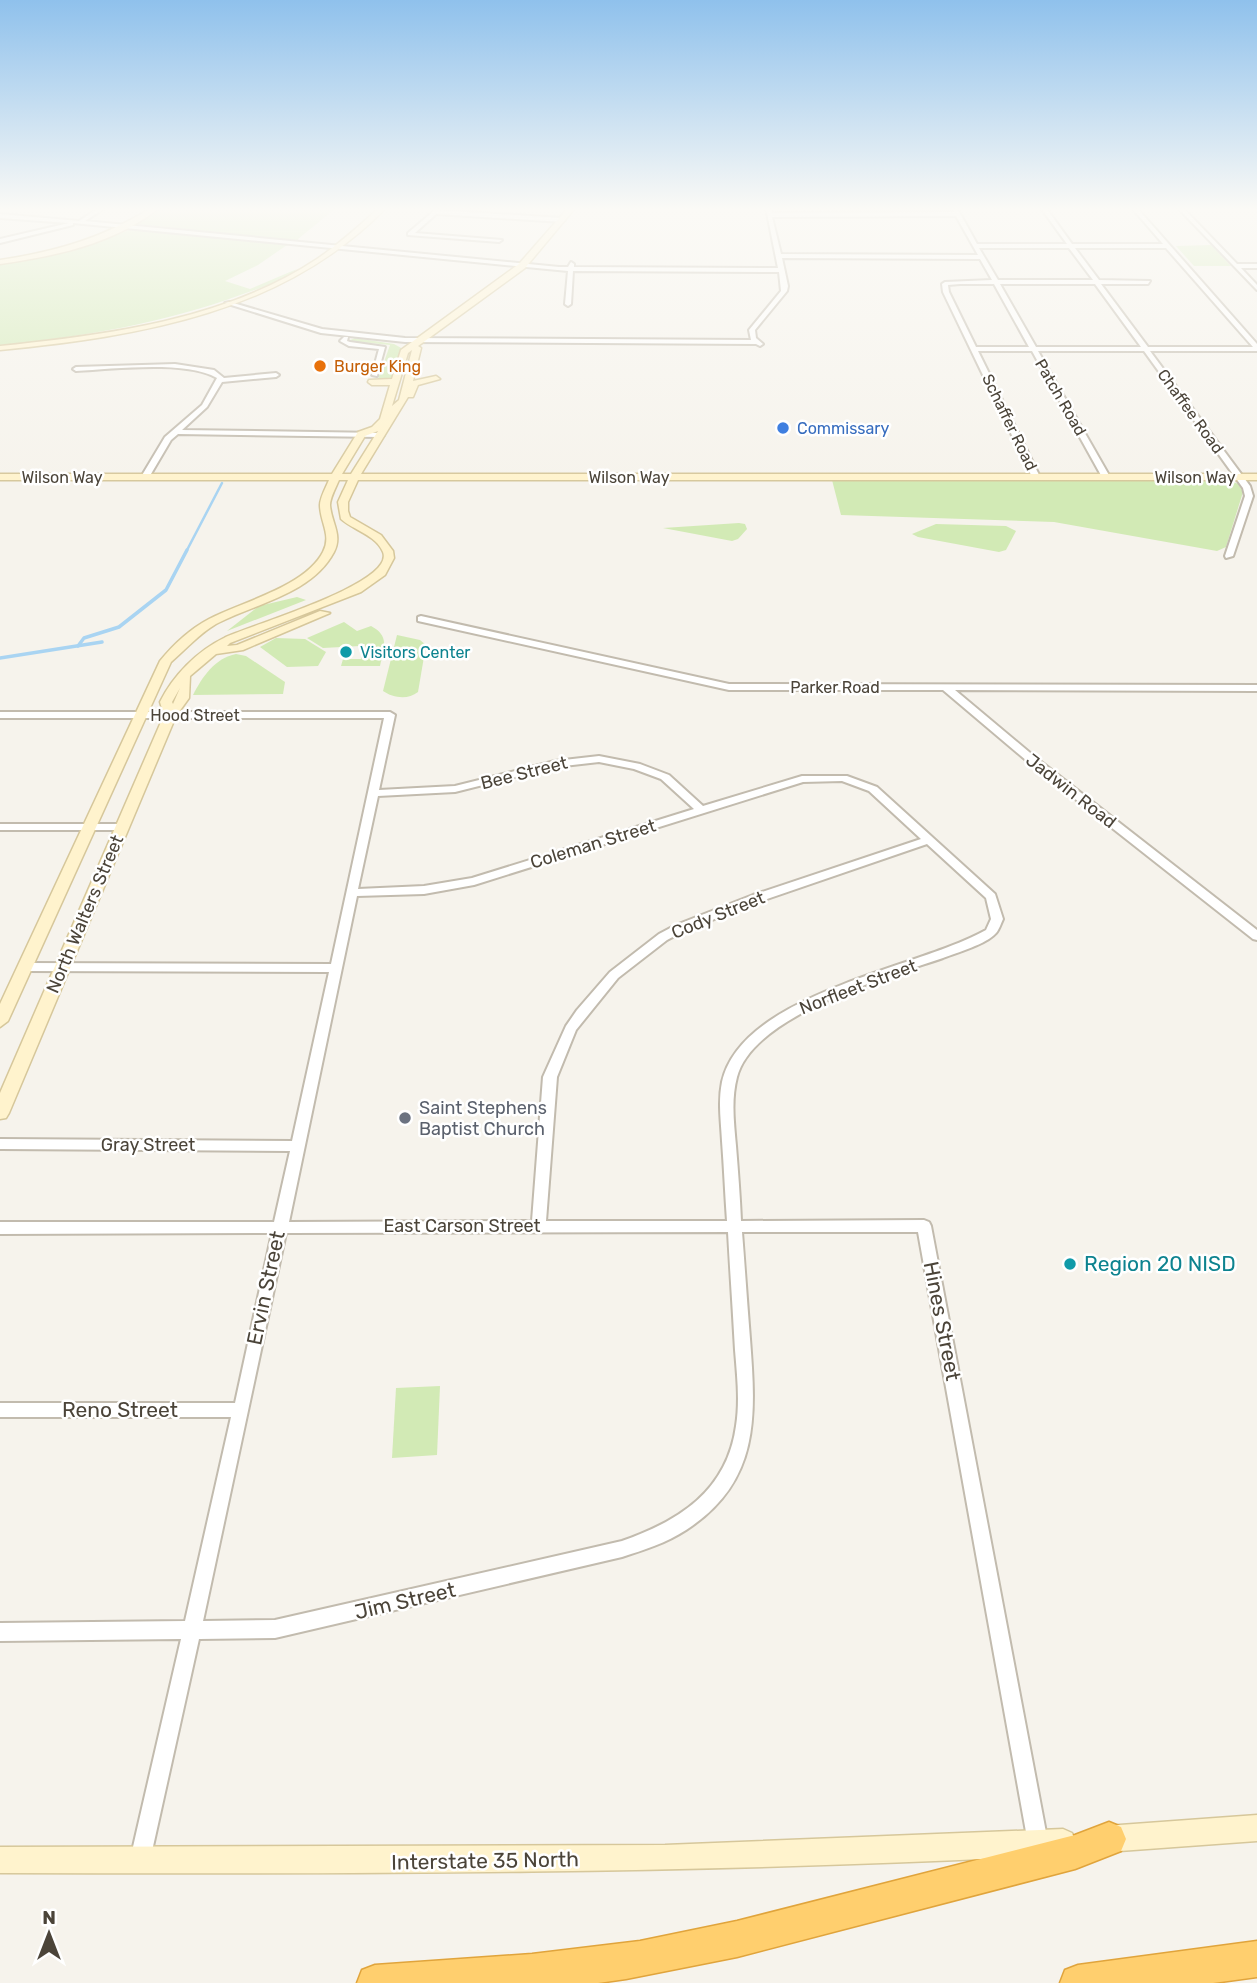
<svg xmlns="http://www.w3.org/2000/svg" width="1257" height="1983" font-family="Rubik,sans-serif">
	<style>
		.green { fill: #d2eab5 }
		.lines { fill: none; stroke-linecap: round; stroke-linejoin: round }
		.stream-far1 { stroke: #a9d4f2; stroke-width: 2.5 }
		.stream { stroke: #a9d4f2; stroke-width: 3.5 }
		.street-casing { stroke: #c2bbae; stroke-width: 4 }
		.secondary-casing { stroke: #d6c79b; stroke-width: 3 }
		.highway-casing { stroke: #e0a43c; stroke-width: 3 }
		.street { fill: #fff; fill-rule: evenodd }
		.secondary { fill: #fff3cd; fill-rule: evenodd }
		.highway { fill: #ffcf6e; fill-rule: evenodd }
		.food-dot { fill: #e8710a; stroke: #fff; stroke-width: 2.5 }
		.shop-dot { fill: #3f7fe0; stroke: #fff; stroke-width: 2.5 }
		.culture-dot { fill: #0f9aa8; stroke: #fff; stroke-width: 2.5 }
		.worship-dot { fill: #6b7280; stroke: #fff; stroke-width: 2.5 }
		.labels { text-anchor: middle; stroke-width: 5; stroke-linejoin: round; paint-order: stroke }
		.far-food-label { font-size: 16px; fill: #c56008; stroke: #fff; text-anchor: start }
		.far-street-label { font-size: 16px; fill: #4b4439; stroke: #fff }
		.far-shop-label { font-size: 16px; fill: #366cbe; stroke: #fff; text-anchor: start }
		.far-culture-label { font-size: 16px; fill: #0d838f; stroke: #fff; text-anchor: start }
		.street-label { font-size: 18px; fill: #4b4439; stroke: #fff }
		.worship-label { font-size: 18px; fill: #5b616d; stroke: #fff; text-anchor: start }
		.near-culture-label { font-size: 21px; fill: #0d838f; stroke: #fff; text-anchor: start }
		.near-street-label { font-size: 21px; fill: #4b4439; stroke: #fff }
	</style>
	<rect width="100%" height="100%" fill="#f6f3ec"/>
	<g class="green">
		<path d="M160,208H336L298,239L299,241L137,224Z"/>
		<path d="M135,228L295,244L287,245L258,265L225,281L250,289L297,269C283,281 261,288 243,294C165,323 82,337 0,345V264L71,251Z"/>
		<path d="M1211,245L1231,266H1194L1176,246Z"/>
		<path d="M355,338L394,344L403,349L393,380L378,379L390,345L348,341Z"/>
		<path d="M832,480H1230L1238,484L1243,492L1226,547L1217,551L1054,522L841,515Z"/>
		<path d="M739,523L745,524L747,529L738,539L732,541L663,528Z"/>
		<path d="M936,524L1006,526L1016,531L1006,550L999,552L918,537L912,534Z"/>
		<path d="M297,597L306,600L227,631L259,606Z"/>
		<path d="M344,622L357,631L371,626C390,636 384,648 380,666H341L343,659H361L365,644H357L363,645L362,648L360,646L323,648L307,638Z"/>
		<path d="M397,635L420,640L426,645L418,692C408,700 393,698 383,691Z"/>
		<path d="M276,638L305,639L326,652L318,666L287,667L260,647Z"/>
		<path d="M236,654L246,656L285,682L283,694L193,695C202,677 215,658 236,654Z"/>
		<path d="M440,1386L437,1455L392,1458L396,1388Z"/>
	</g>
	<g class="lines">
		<path class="stream-far1" d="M186,552L222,483"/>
		<g class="stream">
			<path d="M78,646L84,638L119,627L166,590L187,550"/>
			<path d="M0,658L102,642"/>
		</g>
		<g class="street-casing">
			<g id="street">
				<path d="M99,208H105L85,221L559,267H568L571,262L574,264V267L778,268L766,208H770L772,213L954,212L952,208H957L977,244H1067L1041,208H1046L1072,244H1163L1132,208H1137L1257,344V351H1150L1250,486L1253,496L1233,556L1226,558L1225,556L1245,496L1243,488L1144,351H1038L1110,477L1106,479L1102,477L1032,351H978L1040,477L1033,479L943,292L942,284L945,282L992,280L980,259L782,258L788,286L787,291L755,330L756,338L763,344L760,346L756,344L405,342L321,333L225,303L230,302L322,329L405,338L751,340L749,330L781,291L779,272L573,271L571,304L568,306L565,304L568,271L73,223V225L0,243V239L69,223L0,218V214L79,221ZM956,216L978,255L781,254L772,217ZM979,248H1069L1093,280H998ZM1075,248H1166L1253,347H1148L1101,284H1148L1150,281L1099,280ZM960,284H994L1029,347H976L949,292L948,285ZM1000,284H1095L1141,347H1036Z"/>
				<path d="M1178,208H1183L1237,264H1257V268H1241L1257,285V290Z"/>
				<path d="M435,210L562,218L565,220L562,222L436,214L415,233L502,240L499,242L408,235V233Z"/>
				<path d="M344,337H348L347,341L350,342L385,347L377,376L372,375L379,349L349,346L340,341Z"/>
				<path d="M175,364L214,370L224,378L276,373L279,375L276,377L222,382L207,407L182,430L380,433L384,435L380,437L178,434L171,440L148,479H142L141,477L165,437L202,405L217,378C186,360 113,369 76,371L73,369L76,367Z"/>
				<path d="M421,616L729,684L1257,685V691L955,690L1035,757L1257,930V940L1253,939L1027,761L943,690H729L418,621V617Z"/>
				<path d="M0,712H390L395,715L379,790L455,786L555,761L599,756L640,764L669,775L703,806L802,776H847L877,787L995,894L1003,919C1001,923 999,930 996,933C987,944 956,953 943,958C888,977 753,1015 737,1077C731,1100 734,1123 736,1146C738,1171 740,1196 741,1221L924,1220L929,1222L931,1226L1048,1843L1045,1850L1038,1853L1031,1850L1028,1843L918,1232H742C745,1268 747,1303 750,1339C756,1417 760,1482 686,1530C666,1543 644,1550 622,1557L275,1638L199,1639L150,1860L147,1867L140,1870L133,1867L130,1860L181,1639L0,1641V1623L185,1621L231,1417H0V1403H235L272,1233L0,1234V1222H274L290,1151L0,1149V1139L292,1141L329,972L25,971L19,967L25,963L331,964L384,718H0ZM599,762L634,769L661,779L694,809L472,878L424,886L358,889L378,796L455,792L555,767ZM842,781L869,791L921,839L753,895L676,925L659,934L610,972L577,1010L566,1026L543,1077L532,1221L289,1222L357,896L424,894L474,885L803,782ZM927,844L986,898L991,919L986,930C917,969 742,993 722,1082C718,1102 721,1121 722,1141C724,1167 725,1194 727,1221H546L557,1077L576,1030L618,978L667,940L684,931L761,901ZM728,1232C730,1272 733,1311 735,1350C737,1375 740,1401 736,1426C727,1491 679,1521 622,1541L275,1620L203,1621L286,1233Z"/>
				<path d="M0,824H122L127,827L122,830H0Z"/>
			</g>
		</g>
		<g class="secondary-casing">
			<g id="secondary">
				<path d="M151,208H159C114,244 56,256 0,264V260C55,252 103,238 151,208Z"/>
				<path d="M379,208H386C283,313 141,336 0,350V346C107,335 225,320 317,259C339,244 359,226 379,208Z"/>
				<path d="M568,208H575L525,268L418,346L421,348L413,381L436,376L440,379L418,385L413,397H408L361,474H1257V480H358L348,502V511L350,517L381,535L393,551L394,558L385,575L361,592L230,643L227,646L237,645L320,611L330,613L243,650L216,654L190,676L189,698L176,716L9,1113L6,1118L0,1119V1093L164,715L160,702C173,676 197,651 224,638C247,626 396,584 383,552C376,535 353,530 341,519L338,502L348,480H339C336,487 330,498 330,505C331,522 343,535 334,552C312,594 254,604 216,624C199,634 186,649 171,662L8,1021L0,1027V1004L160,661C173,645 190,629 209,619C241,602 305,587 323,552C332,535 320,522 320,505C320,498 326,487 329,480H0V474H332L358,432L372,427L380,419L390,385H372L368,382L369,380L392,379L401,350L519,264ZM412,350L399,400L392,406L408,353ZM378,431L351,474H342L365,436ZM180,688L173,704L172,702Z"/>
				<path d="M1257,1815V1841L1106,1852L1097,1848L1093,1839L1097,1830L1106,1826Z"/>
				<path d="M1063,1829L1072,1833L1076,1842L1072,1851L1063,1855C709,1874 355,1874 0,1873V1847L665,1845Z"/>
			</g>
		</g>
		<g class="highway-casing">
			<g id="highway">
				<path d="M1109,1822L1121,1827L1126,1839L1121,1851L1075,1869L737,1957L626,1979L598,1983H357L362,1970L375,1965L532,1954L640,1941L737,1921L1075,1835Z"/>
				<path d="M1257,1941V1977L1213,1983H1060L1065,1970L1078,1965Z"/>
			</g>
		</g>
		<use href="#street" class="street"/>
		<use href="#secondary" class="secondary"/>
		<use href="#highway" class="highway"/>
	</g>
	<linearGradient id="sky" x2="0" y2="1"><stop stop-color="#8fc1ec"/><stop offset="0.43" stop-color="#fbfaf6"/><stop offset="1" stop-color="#fbfaf6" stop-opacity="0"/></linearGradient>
	<rect width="1257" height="486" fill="url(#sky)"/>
	<circle class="food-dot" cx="320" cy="366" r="7"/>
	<circle class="shop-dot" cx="783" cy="428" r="7"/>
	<g class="culture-dot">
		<circle cx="346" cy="652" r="7"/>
		<circle cx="1070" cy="1264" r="7"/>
	</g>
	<circle class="worship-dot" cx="405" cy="1118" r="7"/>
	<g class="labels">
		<g class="far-food-label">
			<text x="334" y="372">Burger King</text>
		</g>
		<g class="far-street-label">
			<text transform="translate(1061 397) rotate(60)" y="6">Patch Road</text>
			<text transform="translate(1191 411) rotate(54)" y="6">Chaffee Road</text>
			<text transform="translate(1010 422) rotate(64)" y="6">Schaffer Road</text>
			<text x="62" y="483">Wilson Way</text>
			<text x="629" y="483">Wilson Way</text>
			<text x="1195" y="483">Wilson Way</text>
			<text x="835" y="693">Parker Road</text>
			<text x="195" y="721">Hood Street</text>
		</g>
		<g class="far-shop-label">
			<text x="797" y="434">Commissary</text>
		</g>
		<g class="far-culture-label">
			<text x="360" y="658">Visitors Center</text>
		</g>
		<g class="street-label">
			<text transform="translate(524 773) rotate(-14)" y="6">Bee Street</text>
			<text transform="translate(1071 791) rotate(38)" y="6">Jadwin Road</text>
			<text transform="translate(593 844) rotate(-17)" y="6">Coleman Street</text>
			<text transform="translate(85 914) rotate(-67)" y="6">North Walters Street</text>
			<text transform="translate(718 915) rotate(-22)" y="6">Cody Street</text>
			<text transform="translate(858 987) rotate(-21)" y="6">Norfleet Street</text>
			<text x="148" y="1151">Gray Street</text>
			<text x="462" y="1232">East Carson Street</text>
		</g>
		<g class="worship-label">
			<text x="419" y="1114">Saint Stephens<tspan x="419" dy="21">Baptist Church</tspan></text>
		</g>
		<g class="near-culture-label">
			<text x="1084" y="1271">Region 20 NISD</text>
		</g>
		<g class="near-street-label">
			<text transform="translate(266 1288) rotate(-78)" y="7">Ervin Street</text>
			<text transform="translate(942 1321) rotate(79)" y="7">Hines Street</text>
			<text x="120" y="1417">Reno Street</text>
			<text transform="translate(405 1601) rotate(-13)" y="7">Jim Street</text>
			<text transform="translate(485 1861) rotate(-1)" y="7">Interstate 35 North</text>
		</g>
	</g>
	<g transform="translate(49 1934)" stroke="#ffffff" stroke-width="5" paint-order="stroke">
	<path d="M0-5L12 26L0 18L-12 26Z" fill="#4b4439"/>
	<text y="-10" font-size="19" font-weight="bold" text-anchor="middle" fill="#4b4439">N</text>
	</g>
</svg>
